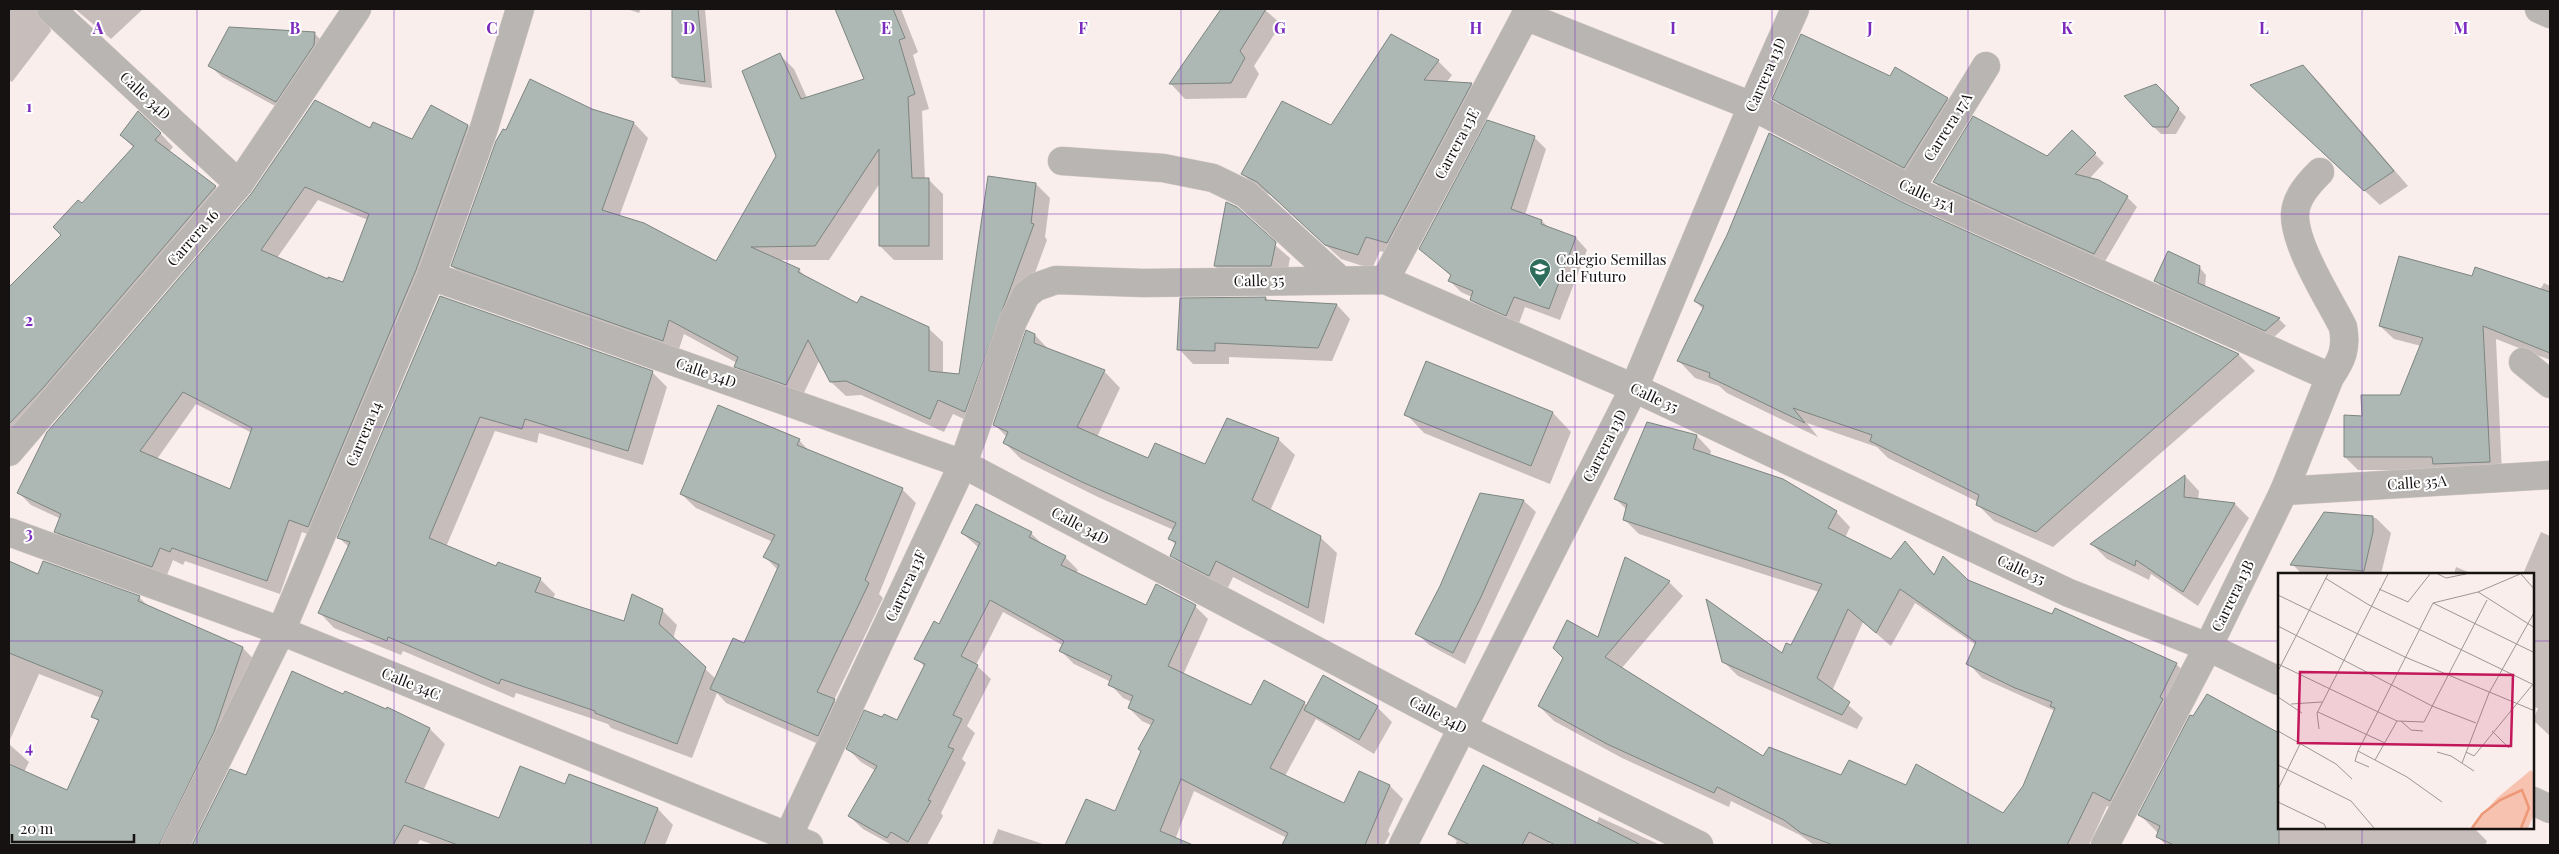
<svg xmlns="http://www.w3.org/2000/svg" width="2559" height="854" font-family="'Playfair Display',serif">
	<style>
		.shadow { fill: #0003; fill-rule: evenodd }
		.building { fill: #adb7b3; stroke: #7c8581; fill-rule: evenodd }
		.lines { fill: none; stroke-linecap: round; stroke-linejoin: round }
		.street-casing { stroke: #d5cbc8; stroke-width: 29 }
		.street { stroke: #b9b5b3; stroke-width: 28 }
		.grid { fill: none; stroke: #7b2cbf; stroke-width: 1; stroke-opacity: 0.55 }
		.labels { text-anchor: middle; stroke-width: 4; stroke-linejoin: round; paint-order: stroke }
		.street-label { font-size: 15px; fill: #161211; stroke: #fff }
		.poi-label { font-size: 15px; fill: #161211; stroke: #fff; text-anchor: start }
		.inset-river { fill: none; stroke: #ed9877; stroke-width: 2.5 }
		.inset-road { fill: none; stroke: #9e9694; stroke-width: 1 }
		.view { fill: #c2185b; fill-opacity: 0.15; stroke: #c2185b; stroke-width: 2.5 }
		.inset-edge { fill: none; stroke: #161211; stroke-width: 2.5 }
		.grid-label { font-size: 16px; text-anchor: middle; font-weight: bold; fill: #7b2cbf; stroke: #fff; stroke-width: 4; stroke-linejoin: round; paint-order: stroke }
	</style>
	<rect width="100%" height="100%" fill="#f9eeeb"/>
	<g class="shadow">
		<path d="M9,9H55L48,18L51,31L12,82L9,80Z"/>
		<path d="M75,9H143L111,39Z"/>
		<path d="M627,9H641L639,13Z"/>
		<path d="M674,9H705L712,88L680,84L673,77Z"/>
		<path d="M836,9H901L918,52L913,55L929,109L922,111L925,179H928L943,194V260H894L880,246V183L829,260H778L799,270L808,279L858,305L928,328L943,342V374L960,375L1036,184L1050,198L1045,237L1047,240L979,426L953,414L944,432L861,395L846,396L831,382L820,359L801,399L750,381L736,366L737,363L684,334L677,355L467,281L452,266L507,132L591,110L634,123L648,138L619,217L717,263L777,156L780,55L794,69L807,98L865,80Z"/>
		<path d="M1222,9H1264L1281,24L1254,66L1259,74L1246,98L1185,99L1171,84Z"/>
		<path d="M314,33L326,45L288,113L222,77L210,66Z"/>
		<path d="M1438,61L1452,75L1446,83L1471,84L1485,98L1401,257L1380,251L1372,269L1341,259L1272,196L1257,188L1243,174L1331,126Z"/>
		<path d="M2303,66L2318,81L2408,186L2380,205L2267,99Z"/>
		<path d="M1890,77L1947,99L1961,113L1919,182L1788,113L1774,99Z"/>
		<path d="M2156,86L2186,117L2176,134H2161L2153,126Z"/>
		<path d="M431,107L468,126L481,140L321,539L302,532L280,594L185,561L183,565L173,560L165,580L69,545L56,532L61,519L31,505L18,492L252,195L371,130L413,140ZM318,200L368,220L343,284L328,280L277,258ZM196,404L252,433L230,490L157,459Z"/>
		<path d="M2072,132L2104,163L2089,179L2099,181L2127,197L2137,207L2104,263L1944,191L1934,182L2048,157Z"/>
		<path d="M160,133L173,147L169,152L216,187L229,200L9,442V288L62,235L82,205L134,148L121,135Z"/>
		<path d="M1534,137L1546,149L1525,215L1542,221L1549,228L1576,238L1587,250L1560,320L1525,307L1518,326L1483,311L1471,299L1472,297L1461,292L1450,281L1451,276L1421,249Z"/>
		<path d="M1227,204L1290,258L1286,280L1230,281L1215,266Z"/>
		<path d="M1903,204L2239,355L2255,371L2053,547L1994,521L1977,504L1978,502L1888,458L1877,447L1807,423L1818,437L1727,393L1719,386L1695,378L1679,361L1704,310L1695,301Z"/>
		<path d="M2199,267L2206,275L2205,287L2279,319L2286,326L2273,338L2163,288L2156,281Z"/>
		<path d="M2473,277L2540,290L2544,283L2550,286V360L2496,339L2502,474L2440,470H2358L2345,457L2401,397L2421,346L2394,339L2380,326Z"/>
		<path d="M440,297L652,372L667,387L643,465L539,433L537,443L495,431L446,547L497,568L540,579L555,594L553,599L625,623L662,610L677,625L673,639L716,679L745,645L778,570L765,557L773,542L696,508L681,494L799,440L810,452L902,489L916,503L879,594L883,598L834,700L849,715L832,750L726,703L717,693L692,758L611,728L608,724L516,693L514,698L403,651L401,655L334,628L320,613L349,547L339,538Z"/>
		<path d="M1266,298L1269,302L1337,305L1350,319L1332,361L1229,357V364H1193L1179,349Z"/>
		<path d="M1035,335L1050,351L1104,371L1120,388L1097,437L1149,459L1205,465L1278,439L1295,455L1270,511L1320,537L1337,553L1324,624L1233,577L1226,592L1188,572L1171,555L1176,545L1170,539L1174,530L1100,498L1021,459L1004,442L1007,437L995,425Z"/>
		<path d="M1553,413L1571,432L1550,484L1424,433L1406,414Z"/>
		<path d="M1648,423L1697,436L1711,451L1710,456L1836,512L1850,527L1845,538L1892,560L1905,543L1935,575L1967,581L2176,664L2191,678L2125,815L2107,806L2089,845H1814L1800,835L1731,801L1729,807L1622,758L1554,721L1539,706L1599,639L1669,582L1683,596L1621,669L1763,758L1842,776L1907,787L2003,815L2024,786L2055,711L1982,678L1968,663L1976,645L1915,603L1891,646L1863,622L1832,691L1863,718L1857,729L1738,676L1723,661L1782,655L1791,647L1819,592L1639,534L1625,520L1627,510L1616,499Z"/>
		<path d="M2185,476L2199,491L2198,500L2235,504L2249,518L2198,606L2151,574L2149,580L2107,559L2092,544Z"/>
		<path d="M1481,495L1524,501L1536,512L1465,664L1429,645L1417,633L1441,587Z"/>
		<path d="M2325,513L2376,518L2391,533L2381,574H2302L2292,564Z"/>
		<path d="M2541,532L2550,536V736L2533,720L2538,708L2533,707V574H2523Z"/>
		<path d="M962,533H1031L1044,546L1065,557L1078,570L1076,573L1147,607L1195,606L1208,619L1183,675L1251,707L1304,703L1308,706L1377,707L1392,722L1374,754L1316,719L1285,776L1344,805L1360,772L1390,786L1403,799L1388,831L1390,834L1384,845H1283L1287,838L1194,791L1173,845H1067L1086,800L1116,813L1153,726L1142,721L1129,708L1132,702L1123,698L1110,684L1111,682L1074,664L1061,651L1064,646L1003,612L976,665L991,679L967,726L975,733L962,759L966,763L941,813L943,816L927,845H892L863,829L849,816L876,771L861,762L848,749L897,722L925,667L916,658L940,625L979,548Z"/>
		<path d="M9,562L38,576L139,597L149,607L243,648L258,664L180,845H9V744L29,762L24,772L67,792L99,722L93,716L101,698L39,674L9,742Z"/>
		<path d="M2456,567L2473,574H2454Z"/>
		<path d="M344,696L430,729L445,744L423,791L500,819L566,786L570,775L658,809L673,825L665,845H434L420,840L417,845H194L231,771L247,777Z"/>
		<path d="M2279,734V828H2474L2487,841L2485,845H2166L2158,837L2159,834L2140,815Z"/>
		<path d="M1562,814L1549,845H1455L1457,841L1449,834Z"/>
		<path d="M1599,817L1658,844L1660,845H1589Z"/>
		<path d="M998,829L1046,845H992Z"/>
	</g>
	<g class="building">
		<path d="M672,9H698L705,82L672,77Z"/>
		<path d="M835,9H893L905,38L899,40L915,94L908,97L912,178H929V246H879V149L815,246L751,247L800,269L798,272L857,303L861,296L929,327V371L959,374L988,176L1036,183L1031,223L1034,224L965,412L938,400L930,419L846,381L830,382L808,340L786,385L734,367L738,357L669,320L663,341L451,266L496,141L503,129L506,130L530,79L592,109L634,122L602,210L644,223L716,261L776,156L742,71L780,53L801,99L864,79Z"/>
		<path d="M1221,9H1266L1240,51L1245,58L1231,83L1169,84Z"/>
		<path d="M229,27L315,32L314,45L276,102L208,66Z"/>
		<path d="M1391,34L1439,60L1424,80L1472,83L1387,243L1366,237L1358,255L1325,245L1257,182L1241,174L1282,101L1331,125Z"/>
		<path d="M1801,34L1890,76L1895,67L1948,98L1904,168L1772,99Z"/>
		<path d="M2303,65L2394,171L2364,191L2250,85Z"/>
		<path d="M2156,84L2179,108L2168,127H2153L2124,96Z"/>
		<path d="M315,100L370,128L373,122L412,139L431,105L468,125L416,270L308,527L289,520L267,581L172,548L170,552L160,548L152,567L54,532L61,514L17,493L47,432L251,194ZM305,187L369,214L343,282L328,277V279L261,250ZM183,392L252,428L230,489L140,451Z"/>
		<path d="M138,111L161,133L155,140L216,186L43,388L9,424V287L61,235L53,227L78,200L82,203L134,146L120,135Z"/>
		<path d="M1973,116L2047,156L2072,130L2096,153L2075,174L2099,180L2128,196L2094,254L1933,182Z"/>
		<path d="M1487,120L1535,136L1511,209L1542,220L1541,224L1576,237L1549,309L1514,297L1506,316L1470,300L1473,291L1448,281L1451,275L1419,249Z"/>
		<path d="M1769,133L1904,203L2239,354L2036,532L1976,505L1979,495L1870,441L1872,435L1793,408L1805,423L1709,377L1710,373L1677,361L1704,306L1694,301L1727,235Z"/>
		<path d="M1226,202L1237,207L1276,242L1271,266H1214Z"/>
		<path d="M2168,251L2200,266L2198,283L2280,318L2265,331L2154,281Z"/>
		<path d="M2399,256L2472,276L2475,267L2550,292V353L2483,326L2490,462L2433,464L2432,457H2344V415L2362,416L2361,395H2400L2423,338L2379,326Z"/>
		<path d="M440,296L653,371L628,451L525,419L522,429L480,417L429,538L496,566L498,562L541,578L535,592L624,621L632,594L663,609L659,624L706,667L677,744L595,713V711L501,679L499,684L388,637L387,641L318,613L350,542L337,538Z"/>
		<path d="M1266,297L1265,300L1337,304L1318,348L1215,343V351L1177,350L1180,298Z"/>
		<path d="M1026,330L1035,334L1034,343L1105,370L1077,427L1148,458L1155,443L1205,464L1227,418L1279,438L1252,500L1321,536L1308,608L1216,561L1209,576L1170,556L1176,542L1168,539L1176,523L1082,482L1003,443L1008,432L993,425Z"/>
		<path d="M1426,361L1553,412L1531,466L1404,415Z"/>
		<path d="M718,405L800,439L797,445L903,488L865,580L869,583L817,692L835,699L818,736L710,689L733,638L744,643L779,565L763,557L775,535L680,494Z"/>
		<path d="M1647,422L1697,435L1693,449L1783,479L1837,511L1828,528L1891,559L1905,541L1934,575L1943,556L1968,580L2052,614L2055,608L2177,663L2160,697L2163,699L2110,801L2093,792L2067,845H1833L1801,833L1784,820L1717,787L1714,793L1607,744L1538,706L1563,658L1553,648L1567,620L1598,637L1625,557L1670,581L1605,657L1763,756L1769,747L1841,775L1849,760L1906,785L1916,764L2003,813L2023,786L2055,708L2050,706L2052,702L2015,688L1966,664L1976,642L1900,589L1876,633L1848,609L1817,678L1850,702L1842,715L1722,662L1706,599L1782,653L1786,643L1791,645L1822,584L1623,520L1627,504L1614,499Z"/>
		<path d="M2185,475L2184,497L2235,503L2183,592L2136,560L2135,566L2090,544Z"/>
		<path d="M1480,493L1524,500L1481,597L1453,653L1415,634L1440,586Z"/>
		<path d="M976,504L1032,532L1029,537L1066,556L1061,565L1146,605L1156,584L1196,605L1168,666L1251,705L1264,680L1305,702L1270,768L1344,803L1359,771L1390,785L1365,845H1282L1288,833L1181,779L1160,831L1193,845H1065L1086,799L1115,811L1141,751L1138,749L1154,720L1128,708L1133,696L1108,685L1112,676L1059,651L1064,641L990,600L961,656L978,665L953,715L962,719L948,747L954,749L928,800L931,801L908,842L891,832L887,838L848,816L877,766L846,749L864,710L882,717L884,714L897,720L925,664L914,659L934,621L939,624L980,543L961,533Z"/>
		<path d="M2324,512L2373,516V532L2364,571L2290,565Z"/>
		<path d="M9,561L38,574L43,561L140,596L138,601L243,647L214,732L159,845H9V764L67,790L99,720L91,717L103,691L9,653Z"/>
		<path d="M292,671L343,694L345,691L386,709L387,707L430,728L405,782L499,818L520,766L565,784L569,774L658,808L644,845H458L404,825L393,845H192L230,769L246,775Z"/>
		<path d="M1323,675L1378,706L1359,740L1304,710Z"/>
		<path d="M2207,694L2279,733V845H2174L2156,837L2160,826L2138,815L2190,715L2193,716Z"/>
		<path d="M1483,765L1641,845H1555L1529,832L1522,845H1470L1448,834Z"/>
	</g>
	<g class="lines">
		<g class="street-casing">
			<g id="street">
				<path d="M51,9L239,184"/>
				<path d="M2539,9L2550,14"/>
				<path d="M1525,16L1752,106L1910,189L2330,377"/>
				<path d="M1062,161L1163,168L1213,178L1246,194L1340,280"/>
				<path d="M1910,189L1986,66"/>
				<path d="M431,276L963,464L1461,727L1699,845"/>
				<path d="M1385,280L1529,9"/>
				<path d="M2523,362L2550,384"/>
				<path d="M9,452L239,184L357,9"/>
				<path d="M2284,491L2550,475"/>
				<path d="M9,532L281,631L809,845"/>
				<path d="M2533,801L2550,809"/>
				<path d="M175,845L281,631L431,276L484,128L520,9"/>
				<path d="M784,845L963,464L1013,321L1026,295L1036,287L1056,280L1143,283L1385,280L1634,388L2069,593L2208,647L2279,681"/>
				<path d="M1403,845L1634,388L1752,106L1795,9"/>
				<path d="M2105,845L2208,647L2284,491L2330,377C2342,360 2347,348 2343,327C2329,299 2294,245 2295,214C2296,197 2309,183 2320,172"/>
			</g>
		</g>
		<use href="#street" class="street"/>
	</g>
	<path class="grid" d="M197,9V845M394,9V845M591,9V845M787,9V845M984,9V845M1181,9V845M1378,9V845M1575,9V845M1772,9V845M1968,9V845M2165,9V845M2362,9V574M9,214H2550M9,427H2550M9,641H2279M2533,641H2550M2362,828V845"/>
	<defs>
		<g id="school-pin" transform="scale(1.125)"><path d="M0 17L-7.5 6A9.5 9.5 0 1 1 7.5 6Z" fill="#2e6d5b" stroke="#fff"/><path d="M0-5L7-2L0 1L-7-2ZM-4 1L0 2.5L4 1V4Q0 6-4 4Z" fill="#fff"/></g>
	</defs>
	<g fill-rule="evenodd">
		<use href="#school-pin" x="1540" y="269"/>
	</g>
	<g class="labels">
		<g class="street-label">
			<text transform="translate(1766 75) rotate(-66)" y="5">Carrera 13D</text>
			<text transform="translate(145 96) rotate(43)" y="5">Calle 34D</text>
			<text transform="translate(1948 127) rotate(-58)" y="5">Carrera 17A</text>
			<text transform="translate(1457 144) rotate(-62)" y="5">Carrera 13E</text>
			<text transform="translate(1927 196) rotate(25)" y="5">Calle 35A</text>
			<text transform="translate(193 238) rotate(-49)" y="5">Carrera 16</text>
			<text transform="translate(1259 281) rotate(-1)" y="5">Calle 35</text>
			<text transform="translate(706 373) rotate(19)" y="5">Calle 34D</text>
			<text transform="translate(1654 398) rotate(25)" y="5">Calle 35</text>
			<text transform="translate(364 434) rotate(-67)" y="5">Carrera 14</text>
			<text transform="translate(1605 446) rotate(-63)" y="5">Carrera 13D</text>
			<text transform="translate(2417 483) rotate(-4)" y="5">Calle 35A</text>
			<text transform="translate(1080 526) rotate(28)" y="5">Calle 34D</text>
			<text transform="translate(2021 570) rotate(25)" y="5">Calle 35</text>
			<text transform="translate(906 586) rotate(-65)" y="5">Carrera 13F</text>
			<text transform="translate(2233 596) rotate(-64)" y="5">Carrera 13B</text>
			<text transform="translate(411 684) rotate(22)" y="5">Calle 34C</text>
			<text transform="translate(1438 715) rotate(28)" y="5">Calle 34D</text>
		</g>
		<g class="poi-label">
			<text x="1556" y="265">Colegio Semillas<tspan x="1556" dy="17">del Futuro</tspan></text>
		</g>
	</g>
	<g transform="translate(2278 573)">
		<rect width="256" height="256" fill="#f9eeeb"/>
		<path d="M253,197L256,201V241L250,255H193L219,225Z" fill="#f7c2af"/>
		<path class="inset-river" d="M194,255L204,241L222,227L244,217L251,235L243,255"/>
		<path class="inset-road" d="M160,1L168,5L188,1M243,1L257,17M47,5L91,32L254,111M101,16L130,29L152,1M200,19L257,55M0,22L127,84L257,138M155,30L257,80M155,30L200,19L242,1M0,53L154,133L198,150M0,91L119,148L146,149L209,27M0,98L50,1M0,124L24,140M13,131L44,129M40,139L107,170M123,148L133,157L145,158M41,156L39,140L110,1M0,158L58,191L74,206M214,158L231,175M80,178L129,204L164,229M159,179L173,183L196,198M188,179L196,183L255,111M97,187L119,148M184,190L211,120L257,38M0,192L73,228L96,255M91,194L77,188L80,178L155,30M0,216L23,169M0,229L46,251L48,255"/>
		<path class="view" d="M22,99L235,102L233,173L20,170Z"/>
		<rect width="256" height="256" class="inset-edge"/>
	</g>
	<g class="grid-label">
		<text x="98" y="34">A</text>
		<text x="295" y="34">B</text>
		<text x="492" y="34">C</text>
		<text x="689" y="34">D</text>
		<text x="886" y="34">E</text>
		<text x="1083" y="34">F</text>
		<text x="1280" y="34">G</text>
		<text x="1476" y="34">H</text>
		<text x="1673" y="34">I</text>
		<text x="1870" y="34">J</text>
		<text x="2067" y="34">K</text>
		<text x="2264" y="34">L</text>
		<text x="2461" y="34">M</text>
		<text x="29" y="112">1</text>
		<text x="29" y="326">2</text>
		<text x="29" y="539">3</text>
		<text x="29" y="753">4</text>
	</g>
	<rect width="2559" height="854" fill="none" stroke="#161211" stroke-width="20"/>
	<path d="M12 834v8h122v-8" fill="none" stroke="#161211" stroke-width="2.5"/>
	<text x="20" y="834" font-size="15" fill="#161211" stroke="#ffffff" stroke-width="4" paint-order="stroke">20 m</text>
</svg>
